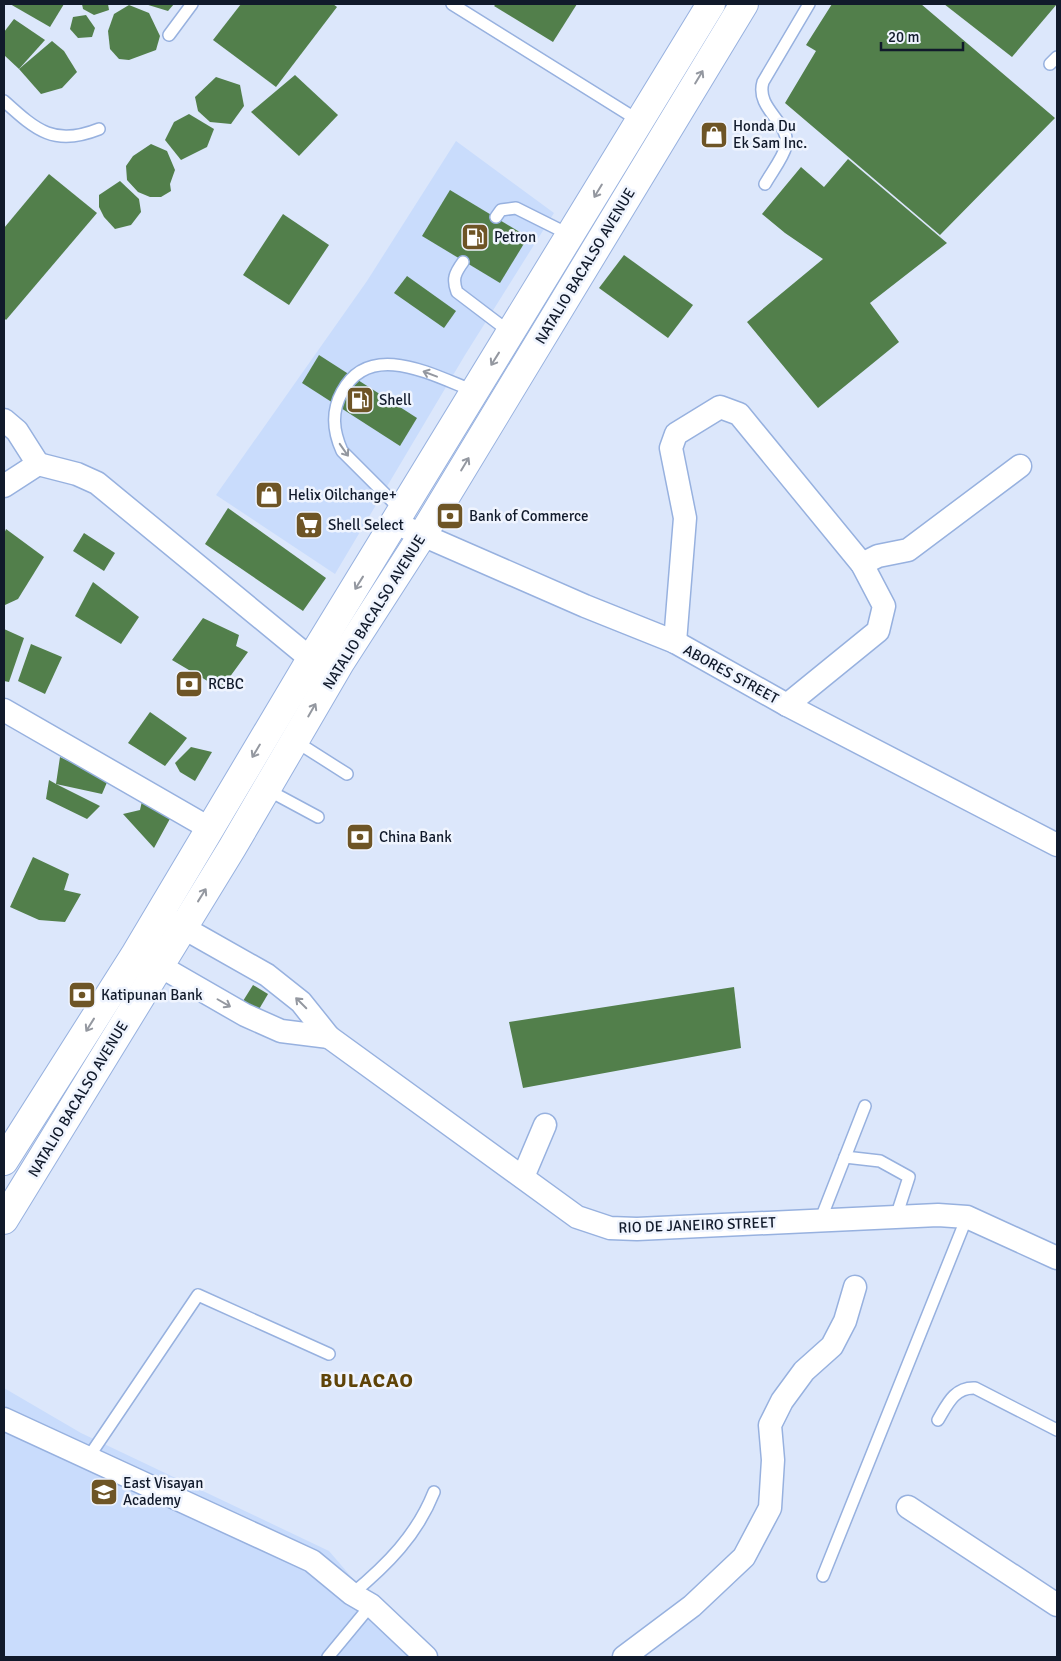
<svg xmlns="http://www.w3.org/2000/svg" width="1061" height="1661" font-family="Signika,sans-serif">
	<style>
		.built { fill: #c9dcfc }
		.building { fill: #527f4b }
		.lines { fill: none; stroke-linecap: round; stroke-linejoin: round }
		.service-casing { stroke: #97b1df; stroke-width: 14 }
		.minor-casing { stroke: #97b1df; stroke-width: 25 }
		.primary-casing { stroke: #97b1df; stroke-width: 30 }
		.service { stroke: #fff; stroke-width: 11 }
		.minor { stroke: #fff; stroke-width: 22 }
		.primary { stroke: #fff; stroke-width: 28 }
		.oneway { stroke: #9498a0 }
		.labels { text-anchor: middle; stroke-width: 5; stroke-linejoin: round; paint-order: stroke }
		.poi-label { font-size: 15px; fill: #111a2b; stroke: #eff4fe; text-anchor: start }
		.street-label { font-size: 15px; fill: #111a2b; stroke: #eff4fe }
		.district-label { font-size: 20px; font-weight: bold; letter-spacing: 1px; fill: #5f4408; stroke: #eff4fe }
	</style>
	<rect width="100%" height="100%" fill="#dce7fb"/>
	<g class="built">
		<path d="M456,141L554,213L465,355L335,574L216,495L367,281Z"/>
		<path d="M4,1388L81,1433L329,1551L420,1657H4Z"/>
	</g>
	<g class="building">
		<path d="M10,4H64L50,27Z"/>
		<path d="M82,4H108L109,10L94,15L83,9Z"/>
		<path d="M145,4H174L168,11Z"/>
		<path d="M241,4H333L337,7L276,87L213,40Z"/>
		<path d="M496,4H577L553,42L494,6Z"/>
		<path d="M832,4H921L1055,118L940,235L785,103L816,51L806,45Z"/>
		<path d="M944,4H1057L1012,57Z"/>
		<path d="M129,5L149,13L160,36L156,50L129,60L119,59L110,49L108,31L114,14Z"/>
		<path d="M86,15L95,28L92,37L78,38L70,29L73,17Z"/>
		<path d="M14,19L45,40L19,69L4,55V32Z"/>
		<path d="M52,41L64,51L77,72L62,88L41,94L19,69Z"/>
		<path d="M295,75L338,115L299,156L251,112Z"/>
		<path d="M216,77L240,85L244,106L231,124L210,122L198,111L195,97Z"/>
		<path d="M189,114L214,129L207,147L181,160L165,140L174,122Z"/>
		<path d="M151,144L167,151L175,170L170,184L171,191L161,197H150L138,192L127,180L126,166L133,156Z"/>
		<path d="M848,159L947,243L870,303L899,342L818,408L747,322L823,259L785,233L762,214L801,167L824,187Z"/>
		<path d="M49,174L97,213L6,320L4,318V228Z"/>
		<path d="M120,181L139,199L141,212L131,225L115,229L104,217L99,207V195Z"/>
		<path d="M450,190L528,237L500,283L422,236Z"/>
		<path d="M283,214L329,245L289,305L243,275Z"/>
		<path d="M624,255L693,305L668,338L599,288Z"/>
		<path d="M407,276L456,311L444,328L394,293Z"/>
		<path d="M319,355L417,418L400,446L302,383Z"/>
		<path d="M228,508L326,578L303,611L205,544Z"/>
		<path d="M6,529L44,557L18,599L5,605L4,534Z"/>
		<path d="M84,533L115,553L104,571L73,551Z"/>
		<path d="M93,582L139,617L121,644L75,616Z"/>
		<path d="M203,618L239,635L236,646L248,652L221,689L172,660Z"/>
		<path d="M4,629L24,638L9,682L4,681Z"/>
		<path d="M31,644L62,657L45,694L18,681Z"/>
		<path d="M150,712L187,738L165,766L128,743Z"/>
		<path d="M191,747L212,752L195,781L180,772L175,763Z"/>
		<path d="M60,757L108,780L102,794L56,784L100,806L87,819L46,799L49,780L56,784Z"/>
		<path d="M142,801L172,815L154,848L123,814L140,810Z"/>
		<path d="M33,857L69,874L64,890L81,894L65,922L39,920L10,907Z"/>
		<path d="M253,985L268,994L258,1011L243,1001Z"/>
		<path d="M734,987L741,1048L523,1088L509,1022Z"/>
	</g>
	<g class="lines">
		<g class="service-casing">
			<g id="service">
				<path d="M452,4L641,122"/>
				<path d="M169,35L192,4"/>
				<path d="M1050,64L1057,57"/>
				<path d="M4,101C36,130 54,147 99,129"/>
				<path d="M765,184C771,173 783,158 786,146C791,123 755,109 763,82L809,4"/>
				<path d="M496,217L501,210L516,208L570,235"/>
				<path d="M463,262C455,273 452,279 457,292L511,333"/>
				<path d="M402,511L342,451C333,431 331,412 342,392C370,339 434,376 474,391"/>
				<path d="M295,741L347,774"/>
				<path d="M266,789L318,817"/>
				<path d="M845,1157L880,1161L909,1177L896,1217"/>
				<path d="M820,1221L865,1106"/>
				<path d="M938,1420C947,1405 954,1387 975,1388L1057,1430"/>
				<path d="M88,1458L198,1295L329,1354"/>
				<path d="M823,1576L967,1217"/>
				<path d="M352,1594C387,1565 417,1535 434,1492"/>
				<path d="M328,1657L371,1605"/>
			</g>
		</g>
		<g class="minor-casing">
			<g id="minor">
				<path d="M4,420L17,431L38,464"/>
				<path d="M4,486L38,464L77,474L97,483L311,659"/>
				<path d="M395,523L585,606L675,642L787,705L1057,845"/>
				<path d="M862,564L878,556L908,550L1020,466"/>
				<path d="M675,642L685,518L671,448L676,434L720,407L739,414L862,564L884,606L878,631L787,705"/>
				<path d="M4,710L209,828"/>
				<path d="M168,919L267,975L301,1002L329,1037L577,1217L610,1228L637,1229L938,1215L967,1217L1057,1258"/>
				<path d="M146,958L245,1015L281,1031L329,1037"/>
				<path d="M523,1177L545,1125"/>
				<path d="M4,1419L312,1561L352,1594L371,1605L426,1657"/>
				<path d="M908,1507L1057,1605"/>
				<path d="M624,1657L692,1606L744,1557L770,1508L773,1460L770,1425L782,1401L804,1371L832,1346L845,1321L855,1287"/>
			</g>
		</g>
		<g class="primary-casing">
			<g id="primary">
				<path d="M4,1161L136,953L311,659L711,4"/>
				<path d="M4,1220L232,848L340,663L423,534L744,4"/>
			</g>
		</g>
		<use href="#service" class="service"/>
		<use href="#minor" class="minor"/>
		<use href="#primary" class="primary"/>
	</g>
	<defs><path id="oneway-shaft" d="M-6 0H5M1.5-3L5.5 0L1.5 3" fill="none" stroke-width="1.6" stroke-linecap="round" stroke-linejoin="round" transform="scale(1.25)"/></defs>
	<g class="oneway">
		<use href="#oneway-shaft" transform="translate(699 77) rotate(-59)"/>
		<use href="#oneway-shaft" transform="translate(598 191) rotate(121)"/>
		<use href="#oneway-shaft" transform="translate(495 359) rotate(122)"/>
		<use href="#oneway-shaft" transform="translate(430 374) rotate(-159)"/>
		<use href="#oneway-shaft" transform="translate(344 450) rotate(55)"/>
		<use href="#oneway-shaft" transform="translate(465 464) rotate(-59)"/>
		<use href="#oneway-shaft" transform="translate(359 583) rotate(122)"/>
		<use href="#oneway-shaft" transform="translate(312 710) rotate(-60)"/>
		<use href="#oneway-shaft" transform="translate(256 751) rotate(121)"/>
		<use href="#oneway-shaft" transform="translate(202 895) rotate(-58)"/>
		<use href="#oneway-shaft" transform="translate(224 1003) rotate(30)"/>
		<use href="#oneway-shaft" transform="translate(301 1003) rotate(-135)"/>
		<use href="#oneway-shaft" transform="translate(90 1025) rotate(122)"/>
	</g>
	<defs>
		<g id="shop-square" transform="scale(1.4375)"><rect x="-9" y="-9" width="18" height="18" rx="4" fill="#6e5526" stroke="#eff4fe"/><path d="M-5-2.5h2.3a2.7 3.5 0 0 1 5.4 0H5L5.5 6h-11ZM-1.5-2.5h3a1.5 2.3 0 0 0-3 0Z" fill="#fff"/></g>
		<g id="fuel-square" transform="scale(1.4375)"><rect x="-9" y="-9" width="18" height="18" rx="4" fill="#6e5526" stroke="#eff4fe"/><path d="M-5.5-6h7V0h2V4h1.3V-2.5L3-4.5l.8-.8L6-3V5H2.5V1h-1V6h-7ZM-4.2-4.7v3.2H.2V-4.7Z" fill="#fff"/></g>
		<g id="bank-square" transform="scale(1.4375)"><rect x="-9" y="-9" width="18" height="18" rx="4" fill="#6e5526" stroke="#eff4fe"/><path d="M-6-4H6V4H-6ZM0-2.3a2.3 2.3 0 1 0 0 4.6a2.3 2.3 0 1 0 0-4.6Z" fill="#fff"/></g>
		<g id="supermarket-square" transform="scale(1.4375)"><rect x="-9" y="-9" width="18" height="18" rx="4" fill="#6e5526" stroke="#eff4fe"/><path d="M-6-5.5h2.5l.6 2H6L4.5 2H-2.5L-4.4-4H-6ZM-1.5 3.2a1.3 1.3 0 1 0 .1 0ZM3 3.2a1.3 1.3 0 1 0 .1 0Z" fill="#fff"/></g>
		<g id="school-square" transform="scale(1.4375)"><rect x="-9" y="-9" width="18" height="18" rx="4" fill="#6e5526" stroke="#eff4fe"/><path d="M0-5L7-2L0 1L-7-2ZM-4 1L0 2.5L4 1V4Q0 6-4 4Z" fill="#fff"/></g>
	</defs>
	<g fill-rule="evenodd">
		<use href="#shop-square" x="714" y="135"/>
		<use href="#fuel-square" x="475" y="237"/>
		<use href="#fuel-square" x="360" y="400"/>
		<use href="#shop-square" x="269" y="495"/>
		<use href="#bank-square" x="450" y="516"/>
		<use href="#supermarket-square" x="309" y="525"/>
		<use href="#bank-square" x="189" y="684"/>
		<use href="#bank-square" x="360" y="837"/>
		<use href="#bank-square" x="82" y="995"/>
		<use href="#school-square" x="104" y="1492"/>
	</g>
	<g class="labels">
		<g class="poi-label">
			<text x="733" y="131">Honda Du<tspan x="733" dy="17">Ek Sam Inc.</tspan></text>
			<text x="494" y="242">Petron</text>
			<text x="379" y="405">Shell</text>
			<text x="288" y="500">Helix Oilchange+</text>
			<text x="469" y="521">Bank of Commerce</text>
			<text x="328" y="530">Shell Select</text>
			<text x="208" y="689">RCBC</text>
			<text x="379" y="842">China Bank</text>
			<text x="101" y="1000">Katipunan Bank</text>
			<text x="123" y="1488">East Visayan<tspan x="123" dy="17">Academy</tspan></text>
		</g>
		<g class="street-label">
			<text transform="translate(585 266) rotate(-59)" y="5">NATALIO BACALSO AVENUE</text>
			<text transform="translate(374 612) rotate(-58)" y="5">NATALIO BACALSO AVENUE</text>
			<text transform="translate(731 674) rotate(29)" y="5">ABORES STREET</text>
			<text transform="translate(78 1099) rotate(-59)" y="5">NATALIO BACALSO AVENUE</text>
			<text transform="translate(697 1225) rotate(-2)" y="5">RIO DE JANEIRO STREET</text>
		</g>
		<g class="district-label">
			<text x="367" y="1387">BULACAO</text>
		</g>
	</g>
	<rect width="1061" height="1661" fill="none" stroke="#111a2b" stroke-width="10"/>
	<path d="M881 42v8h82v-8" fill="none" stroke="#111a2b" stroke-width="2.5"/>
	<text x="888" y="42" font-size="15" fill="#111a2b" stroke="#eff4fe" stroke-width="4" paint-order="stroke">20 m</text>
</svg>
